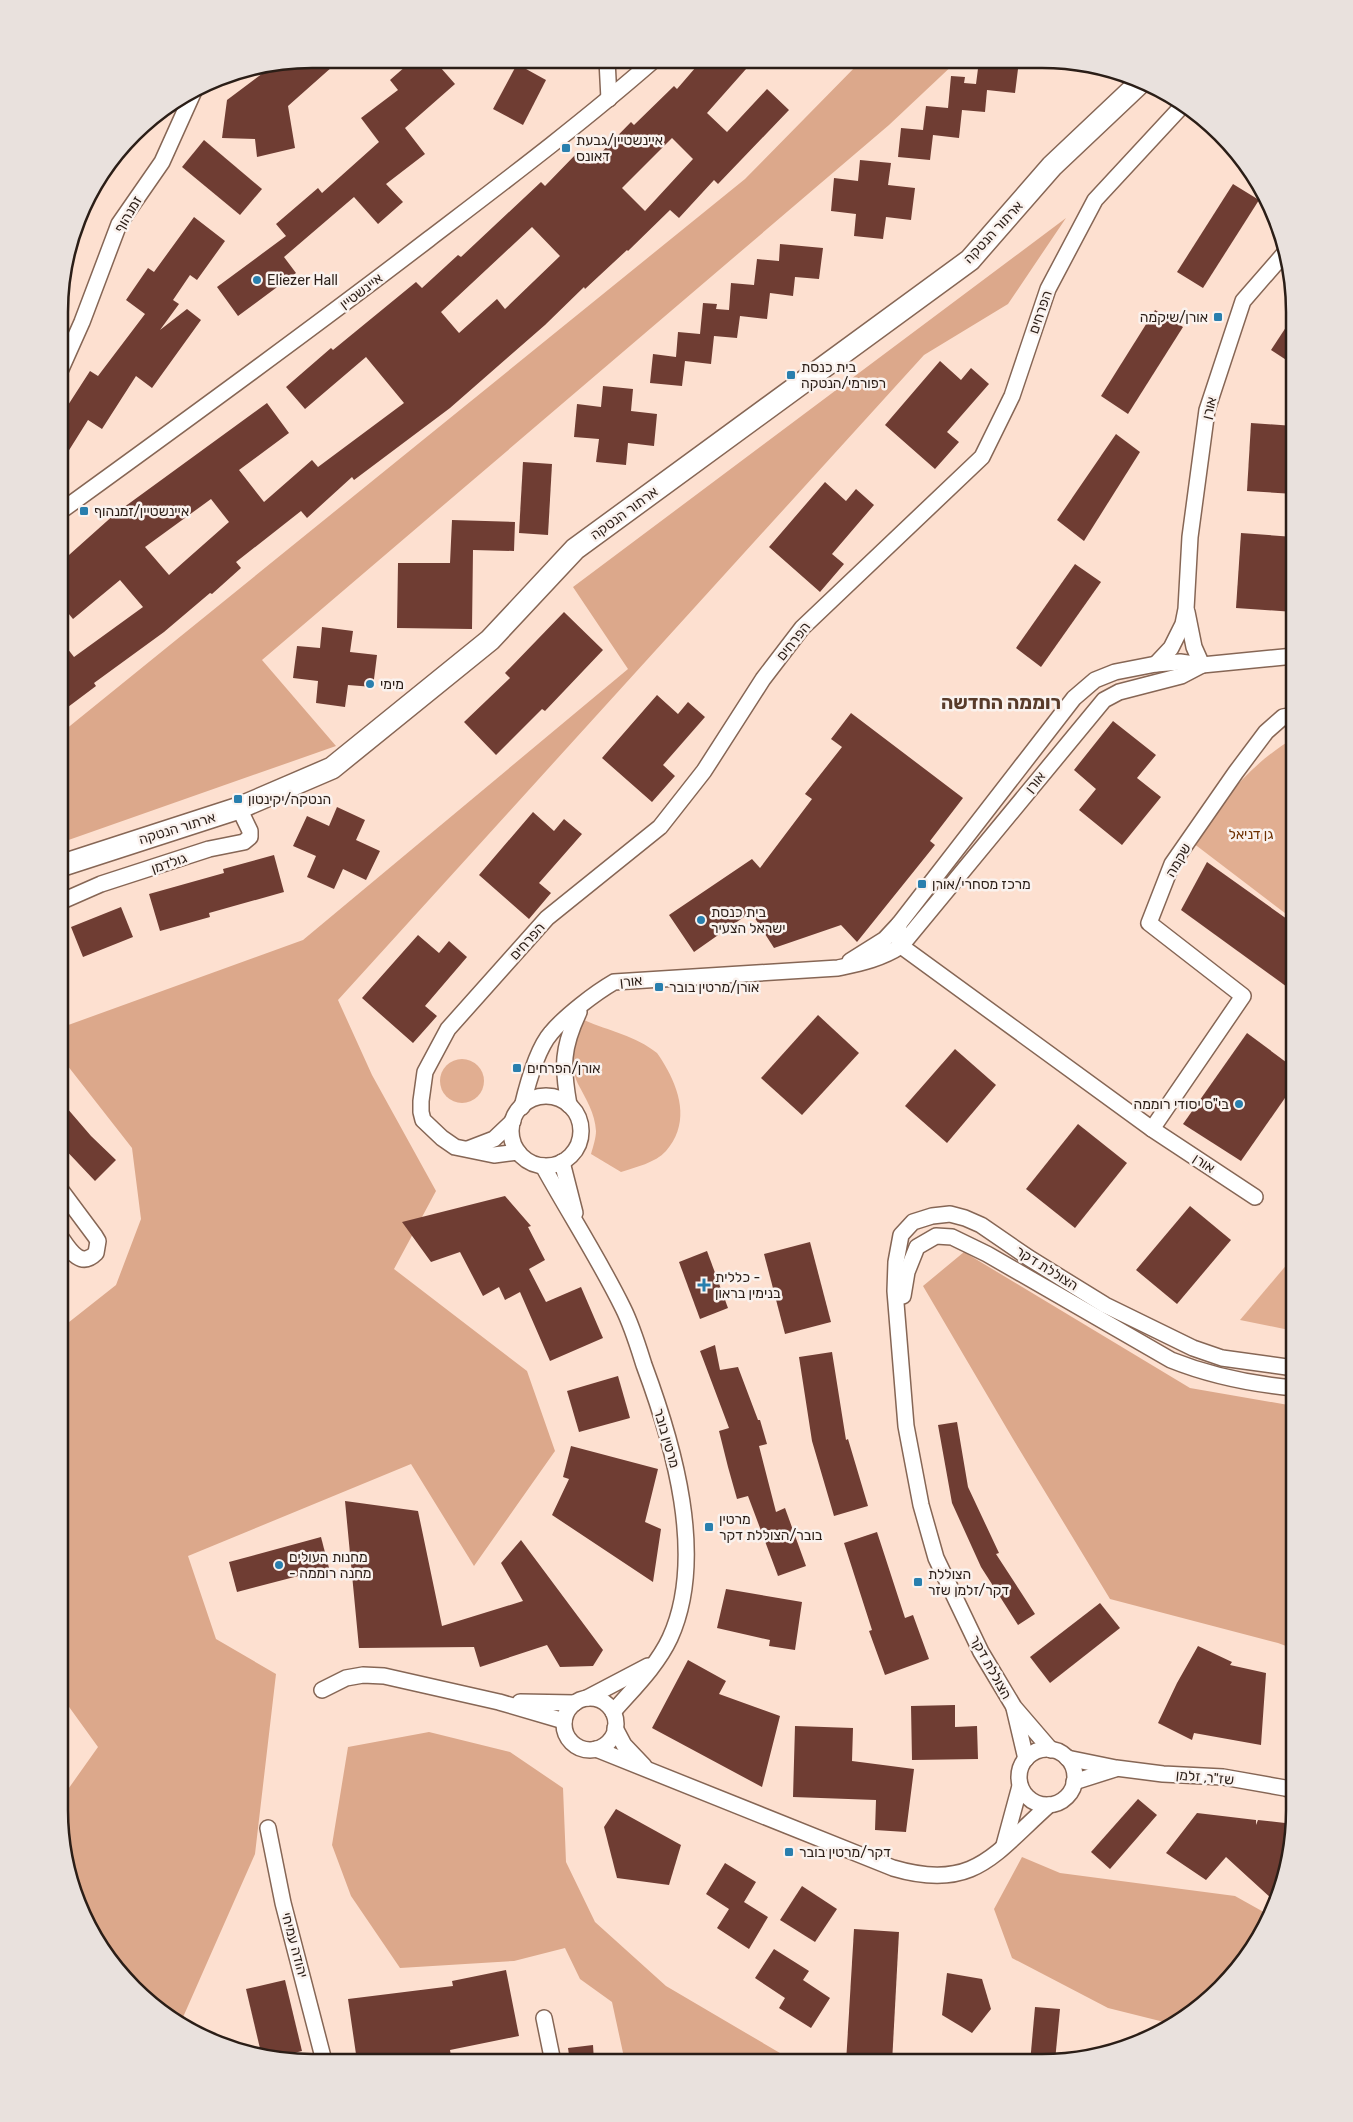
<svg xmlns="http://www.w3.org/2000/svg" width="1353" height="2122" font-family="Rubik,Heebo,sans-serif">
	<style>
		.green { fill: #e1ae91 }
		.forest { fill: #dca88b }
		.building { fill: #6f3d33; fill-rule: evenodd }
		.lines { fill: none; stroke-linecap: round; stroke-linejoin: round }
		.street-casing { stroke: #866655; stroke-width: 18 }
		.secondary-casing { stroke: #866655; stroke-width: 24 }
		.street { stroke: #fff; stroke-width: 15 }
		.secondary { stroke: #fff; stroke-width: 21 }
		.poi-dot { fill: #297fae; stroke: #faf2ee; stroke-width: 2 }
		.labels { text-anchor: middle; stroke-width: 5; stroke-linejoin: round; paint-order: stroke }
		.poi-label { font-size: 14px; fill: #2b1e17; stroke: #faf2ee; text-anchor: start }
		.street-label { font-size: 14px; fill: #2b1e17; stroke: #faf2ee }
		.park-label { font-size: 14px; fill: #6e3000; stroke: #faf2ee }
		.district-label { font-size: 19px; font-weight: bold; fill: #583b2a; stroke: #faf2ee }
		.rim { fill: none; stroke: #2b1e17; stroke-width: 2.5 }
	</style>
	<rect width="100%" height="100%" fill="#fde0d0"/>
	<g class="green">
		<path d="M1294,738V920L1193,843C1225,799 1246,767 1294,738Z"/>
		<path d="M584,1020C609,1031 636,1036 657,1053C661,1058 664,1064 667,1069C682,1096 688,1126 666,1151C655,1163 636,1167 621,1172L591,1154C593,1147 596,1138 596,1131C595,1113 586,1099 578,1084C569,1065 573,1038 584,1020Z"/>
		<circle cx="462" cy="1081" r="22"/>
		<path d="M1294,1256V1331L1240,1320Z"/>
	</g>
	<g class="forest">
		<path d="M862,60L957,61L889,125L262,660L336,746L60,843V734L745,179Z"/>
		<path d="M1066,218L1008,304L924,355L338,1000L372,1075L436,1191L394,1269L527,1371L555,1451L474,1566L411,1464L188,1556L216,1639L276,1674L255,1854L180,2024L158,2011L111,1965L78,1908L59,1811V1802L98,1747L59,1693V1330L116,1285L141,1219L132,1148L60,1056V1028L303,940L628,669L573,587Z"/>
		<path d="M964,1252L1190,1388L1294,1406V1649L1278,1643L1110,1599L1013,1439L923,1286Z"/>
		<path d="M429,1732L510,1752L563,1788L566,1862L595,1922L666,1986L797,2063L625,2062L612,2002L580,1979L565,1948L514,1961L400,1968L351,1896L332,1845L348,1747Z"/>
		<path d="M1022,1857L1060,1873L1235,1896L1269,1915L1252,1951L1196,2011L1172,2024L1108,2008L1012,1958L994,1909Z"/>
	</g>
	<g class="building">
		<path d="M311,59H341L288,106L295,148L257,157L255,139L222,138L227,100L271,67Z"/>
		<path d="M414,59H433L455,84L405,128L425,154L386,184L403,202L378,224L354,197L284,257L296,273L238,316L217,287L286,236L276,224L318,188L322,193L379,142L361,118L398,90L390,80Z"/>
		<path d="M702,60H754L707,113L727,132L767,89L789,110L718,184L714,180L679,218L670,210L628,251L627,250L585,289L584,287L545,325L450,408L354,480L352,477L307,518L301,511L236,562L241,568L212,594L210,593L164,632L94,683L96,686L68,707L60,696V639L74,657L143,607L120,580L73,619L60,603V545L69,555L116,513L267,403L289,433L239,470L264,502L312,460L318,467L404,403L366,357L305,409L286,387L331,348L333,350L416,282L422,288L458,255L461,257L541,182L545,186L578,152L590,164L631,122L634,125L674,86L677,89ZM672,138L693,159L645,211L622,188ZM532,227L560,256L505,309L497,299L459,333L441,312ZM211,499L229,522L169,575L145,547Z"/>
		<path d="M979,61H1019L1015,93L987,90L985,112L962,110L959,138L933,135L930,160L898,157L901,128L923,130L926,106L948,108L951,76L965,77L964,83L976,84Z"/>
		<path d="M517,64L546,80L523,125L493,109Z"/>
		<path d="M204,140L262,189L240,215L182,167Z"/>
		<path d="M860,160L891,163L888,185L915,188L911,220L886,217L883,239L854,236L856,214L831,211L834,178L858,181Z"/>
		<path d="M1233,184L1259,200L1203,288L1177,272Z"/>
		<path d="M194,217L225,241L197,280L190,275L173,300L179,304L160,330L187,309L201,320L152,388L136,376L102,429L88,420L61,463V416L90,371L98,376L145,314L126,300L148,268L154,272Z"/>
		<path d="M780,244L823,248L819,279L795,277L793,296L770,293L767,319L740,316L737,338L714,336L711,364L685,361L682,386L650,383L653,354L676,357L678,332L700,334L703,303L717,304L716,309L729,310L731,283L754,285L757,259L779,261Z"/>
		<path d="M1155,310L1183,327L1128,414L1101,396Z"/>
		<path d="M1294,315V365L1271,350Z"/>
		<path d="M940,361L961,380L971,368L989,384L947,432L959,442L935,469L885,425Z"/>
		<path d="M603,386L633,389L631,411L657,414L654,446L628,443L626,465L596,462L599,439L574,437L577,404L601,407Z"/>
		<path d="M1251,423L1294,426V494L1247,491Z"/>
		<path d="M1116,434L1140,452L1084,541L1057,520Z"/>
		<path d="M523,462L552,464L548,535L519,533Z"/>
		<path d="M825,482L846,501L856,489L874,505L832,554L844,564L820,592L769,547Z"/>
		<path d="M452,520L515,522L514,551L473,550L472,629L397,628L398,563H450Z"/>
		<path d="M1241,533L1294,537V612L1236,608Z"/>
		<path d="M1075,564L1101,582L1041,667L1016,648Z"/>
		<path d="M564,612L603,650L545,711L542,709L496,755L464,722L510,678L505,673Z"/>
		<path d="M322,627L353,631L350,652L377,655L373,687L348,685L345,707L316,703L318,681L293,678L297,646L320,648Z"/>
		<path d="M657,695L678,714L688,702L705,717L663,765L675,776L652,802L602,758Z"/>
		<path d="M851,713L963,798L930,841L935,845L857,942L841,925L774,948L751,912L694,952L669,915L752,859L760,868L812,799L805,794L842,747L831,739Z"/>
		<path d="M1113,721L1156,755L1137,778L1161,797L1122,845L1079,810L1096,789L1074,770Z"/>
		<path d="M337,807L365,820L356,840L380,851L366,880L343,869L334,889L307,877L316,856L293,846L307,816L329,826Z"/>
		<path d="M533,812L554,831L564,819L582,834L539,883L551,893L529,919L479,875Z"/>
		<path d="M274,855L284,892L209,913L210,917L160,931L149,894L224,873L223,869Z"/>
		<path d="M1207,862L1294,924V992L1181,910Z"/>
		<path d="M121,907L133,937L83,957L71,927Z"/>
		<path d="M418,935L439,953L449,941L467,957L425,1006L437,1016L413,1043L362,998Z"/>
		<path d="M818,1015L859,1053L802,1115L761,1078Z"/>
		<path d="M1247,1033L1294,1068V1085L1241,1161L1183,1124Z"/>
		<path d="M955,1049L996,1085L947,1143L905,1106Z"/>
		<path d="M60,1100L91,1136L116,1160L95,1181L60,1144Z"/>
		<path d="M1078,1124L1127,1163L1075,1228L1026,1189Z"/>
		<path d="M505,1196L531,1226L528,1227L545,1260L529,1269L546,1302L581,1287L603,1338L550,1361L520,1292L505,1300L499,1287L483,1296L460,1252L431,1262L402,1222Z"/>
		<path d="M1190,1206L1231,1240L1177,1304L1136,1270Z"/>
		<path d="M810,1242L831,1322L785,1334L764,1254Z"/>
		<path d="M707,1251L728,1308L700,1319L679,1262Z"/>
		<path d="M715,1345L720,1370L738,1367L758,1420H760L767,1444L759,1446L776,1512L785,1508L806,1566L778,1576L748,1496L737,1499L728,1467L719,1431L729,1428L700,1351Z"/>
		<path d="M832,1352L846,1440L848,1439L868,1506L834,1516L812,1441L799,1357Z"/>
		<path d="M618,1376L630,1418L579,1432L567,1391Z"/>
		<path d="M957,1422L968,1487L999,1553L996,1554L1035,1614L1018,1625L981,1567L952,1503L938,1425Z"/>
		<path d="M571,1446L658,1469L645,1522L661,1529L653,1582L552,1515L569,1479L563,1477Z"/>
		<path d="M345,1501L418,1511L442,1626L523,1601L501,1563L521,1540L603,1650L593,1666L560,1667L547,1645L480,1667L474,1647L359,1648Z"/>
		<path d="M877,1532L905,1618L913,1615L929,1659L885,1675L869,1631L872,1630L844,1543Z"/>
		<path d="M321,1537L329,1568L237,1592L229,1562Z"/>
		<path d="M726,1589L802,1602L795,1650L769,1646L770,1640L717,1628Z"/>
		<path d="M1100,1603L1120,1628L1050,1683L1030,1657Z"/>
		<path d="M1198,1646L1232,1662L1230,1665L1266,1673L1261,1745L1194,1733L1192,1740L1158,1723L1177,1683Z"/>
		<path d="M688,1660L726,1681L719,1694L780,1716L762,1787L652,1728Z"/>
		<path d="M955,1705V1727L977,1726L978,1759L912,1760L911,1706Z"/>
		<path d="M795,1726L853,1728L852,1761L914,1769L906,1832L875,1830L876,1800L793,1797Z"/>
		<path d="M1138,1799L1157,1815L1110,1869L1091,1852Z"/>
		<path d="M616,1809L681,1845L669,1885L617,1878L604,1827Z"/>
		<path d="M1197,1813L1256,1820V1825L1258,1820L1285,1823L1293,1829L1281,1892L1273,1900L1226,1857L1206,1880L1166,1853Z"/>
		<path d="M725,1863L756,1882L744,1902L768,1917L749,1949L717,1928L729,1909L706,1894Z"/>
		<path d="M802,1886L837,1909L815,1942L780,1920Z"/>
		<path d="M854,1929L899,1932L892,2063H846Z"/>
		<path d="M774,1949L809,1971L803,1980L830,1998L811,2028L779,2008L785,1998L755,1978Z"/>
		<path d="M506,1970L519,2036L450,2050L452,2062L378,2061L377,2059L357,2061L348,1999L453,1986L452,1981Z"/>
		<path d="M947,1973L982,1979L991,2009L972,2033L942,2015Z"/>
		<path d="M285,1980L302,2051L270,2059L262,2057L246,1989Z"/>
		<path d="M1035,2007L1060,2009L1055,2061L1030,2063Z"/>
		<path d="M593,2045L594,2062H570L568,2048Z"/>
	</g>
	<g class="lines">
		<g class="street-casing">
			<g id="street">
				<path d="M607,60L609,99"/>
				<path d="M61,369L82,322L119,224L162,162L194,91"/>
				<path d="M61,511C184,422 308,332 429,239C505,181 582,123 654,60"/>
				<path d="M1187,612L1194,647L1202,665"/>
				<path d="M1156,664L1171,648L1183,624L1186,609L1190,537L1207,410L1243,301L1283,255"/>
				<path d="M60,902L101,884L209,849L244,842L250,837V831L239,808"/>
				<path d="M899,924L898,937L901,946L1152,1129L1243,996L1149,923L1172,864L1236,772L1266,732L1283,717L1294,715"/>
				<path d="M850,961L885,939L899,924L1074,698L1095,680L1115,672L1156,664L1180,662L1202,665L1294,656"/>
				<circle cx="546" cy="1131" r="35"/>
				<path d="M569,1105C562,1066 562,1048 579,1012"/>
				<path d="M522,1107C527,1086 537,1049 551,1033C565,1016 595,993 614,982L838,968C861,963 881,959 901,946L1104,700L1119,692L1181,676L1202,665"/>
				<path d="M1152,1129L1255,1197"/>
				<path d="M468,1149L494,1139L513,1121"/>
				<path d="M518,1152L494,1155L455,1147L442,1138L423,1120L421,1112V1101L425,1072L448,1029L547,918L660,827L704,771L763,679L802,628L982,457L1012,396L1048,289L1095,200L1184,104"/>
				<path d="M562,1162L575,1213"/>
				<path d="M543,1166C569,1213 599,1259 623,1308C632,1326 638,1346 644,1365C673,1443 707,1557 670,1638C657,1666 633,1689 613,1712"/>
				<path d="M60,1236C69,1249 80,1269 96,1253L98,1241L95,1236L60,1189"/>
				<path d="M903,1296L907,1272L917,1247L936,1236L952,1237L987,1254L1171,1360C1211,1376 1251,1384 1294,1388"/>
				<path d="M322,1690L346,1678L363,1675L384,1676L499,1702L564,1721"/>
				<path d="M587,1698L648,1666"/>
				<circle cx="590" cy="1724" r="26"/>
				<path d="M520,1702L575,1703"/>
				<path d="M1014,1708L1026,1759"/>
				<path d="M615,1728L624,1745L644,1766"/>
				<path d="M596,1749L893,1868C974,1892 994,1854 1049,1805"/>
				<circle cx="1047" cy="1777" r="28"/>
				<path d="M1051,1750L1014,1707L981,1652L936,1558L921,1505L906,1426L895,1291L896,1262L901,1235L913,1222L932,1216L950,1214L965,1218L981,1225L1029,1258L1105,1305L1193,1348L1222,1358L1294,1368"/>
				<path d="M1067,1758L1116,1768L1163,1774L1223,1777L1285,1788L1294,1791"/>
				<path d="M1074,1782L1115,1769"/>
				<path d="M268,1828L283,1903L324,2061"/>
				<path d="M1004,1845L1020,1786"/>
				<path d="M544,2018L553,2062"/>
			</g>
		</g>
		<g class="secondary-casing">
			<path id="secondary" d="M60,866L239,808L332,768L490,640L575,549L970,260L1052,166L1143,80"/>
		</g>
		<use href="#street" class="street"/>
		<use href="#secondary" class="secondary"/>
	</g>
	<g class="poi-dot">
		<rect x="561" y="143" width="10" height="10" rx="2.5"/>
		<circle cx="257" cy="280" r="5"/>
		<rect x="1213" y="312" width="10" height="10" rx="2.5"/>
		<rect x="786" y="370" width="10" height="10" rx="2.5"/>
		<rect x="79" y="506" width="10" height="10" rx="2.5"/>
		<circle cx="370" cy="684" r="5"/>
		<rect x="233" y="794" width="10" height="10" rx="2.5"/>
		<rect x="917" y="879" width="10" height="10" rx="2.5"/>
		<circle cx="701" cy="920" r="5"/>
		<rect x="654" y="982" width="10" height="10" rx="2.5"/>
		<rect x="512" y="1063" width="10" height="10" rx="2.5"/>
		<circle cx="1239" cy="1104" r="5"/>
		<path d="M701.5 1277.5h5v5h5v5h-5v5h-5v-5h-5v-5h5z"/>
		<rect x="704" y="1522" width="10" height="10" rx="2.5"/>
		<circle cx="279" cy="1565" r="5"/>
		<rect x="913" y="1577" width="10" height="10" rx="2.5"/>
		<rect x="784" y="1847" width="10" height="10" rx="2.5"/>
	</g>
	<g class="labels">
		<g class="poi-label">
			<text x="576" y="145">איינשטיין/גבעת<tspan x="576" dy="16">דאונס</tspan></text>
			<text x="267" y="285">Eliezer Hall</text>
			<text x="1208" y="322" text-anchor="end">אורן/שיקמה</text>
			<text x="801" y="372">בית כנסת<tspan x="801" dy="16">רפורמי/הנטקה</tspan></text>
			<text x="94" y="516">איינשטיין/זמנהוף</text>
			<text x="380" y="689">מימי</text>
			<text x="248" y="804">הנטקה/יקינטון</text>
			<text x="932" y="889">מרכז מסחרי/אורן</text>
			<text x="711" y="917">בית כנסת<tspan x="711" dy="16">ישראל הצעיר</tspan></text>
			<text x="669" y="992">אורן/מרטין בובר</text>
			<text x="527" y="1073">אורן/הפרחים</text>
			<text x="1229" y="1109" text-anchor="end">בי"ס יסודי רוממה</text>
			<text x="715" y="1282">כללית -<tspan x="715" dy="16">בנימין בראון</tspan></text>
			<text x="719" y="1524">מרטין<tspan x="719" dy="16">בובר/הצוללת דקר</tspan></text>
			<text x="289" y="1562">מחנות העולים<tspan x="289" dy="16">- מחנה רוממה</tspan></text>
			<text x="928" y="1579">הצוללת<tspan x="928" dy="16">דקר/זלמן שזר</tspan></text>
			<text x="799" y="1857">דקר/מרטין בובר</text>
		</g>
		<g class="street-label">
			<text transform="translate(128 214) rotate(-59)" y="5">זמנהוף</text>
			<text transform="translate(993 232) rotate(-47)" y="5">ארתור הנטקה</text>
			<text transform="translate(361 291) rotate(-37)" y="5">איינשטיין</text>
			<text transform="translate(1040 312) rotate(-71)" y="5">הפרחים</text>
			<text transform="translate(1209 408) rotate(-76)" y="5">אורן</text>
			<text transform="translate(624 513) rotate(-36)" y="5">ארתור הנטקה</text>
			<text transform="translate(793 641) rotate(-51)" y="5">הפרחים</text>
			<text transform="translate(1035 782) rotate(-51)" y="5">אורן</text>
			<text transform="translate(177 828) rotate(-17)" y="5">ארתור הנטקה</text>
			<text transform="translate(1178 860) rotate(-60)" y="5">שקמה</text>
			<text transform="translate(169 863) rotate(-19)" y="5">גולדמן</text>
			<text transform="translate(527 941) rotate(-48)" y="5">הפרחים</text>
			<text transform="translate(631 981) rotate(-6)" y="5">אורן</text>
			<text transform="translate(1204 1163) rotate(33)" y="5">אורן</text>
			<text transform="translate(1047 1268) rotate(32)" y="5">הצוללת דקר</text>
			<text transform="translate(667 1438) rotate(74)" y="5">מרטין בובר</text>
			<text transform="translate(991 1667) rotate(61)" y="5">הצוללת דקר</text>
			<text transform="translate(1205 1777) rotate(5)" y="5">שז"ר, זלמן</text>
			<text transform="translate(295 1945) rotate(75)" y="5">יהודה עמיחי</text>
		</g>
		<g class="park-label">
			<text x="1251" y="839">גן דניאל</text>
		</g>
		<g class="district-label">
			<text x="1001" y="709">רוממה החדשה</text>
		</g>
	</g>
	<path d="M0 0H1353V2122H0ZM312 68H1042A244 244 0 0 1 1286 312V1810A244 244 0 0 1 1042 2054H312A244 244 0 0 1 68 1810V312A244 244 0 0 1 312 68Z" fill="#e9e1dd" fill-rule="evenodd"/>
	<path class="rim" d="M312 68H1042A244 244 0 0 1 1286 312V1810A244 244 0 0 1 1042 2054H312A244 244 0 0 1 68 1810V312A244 244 0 0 1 312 68Z"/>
</svg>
